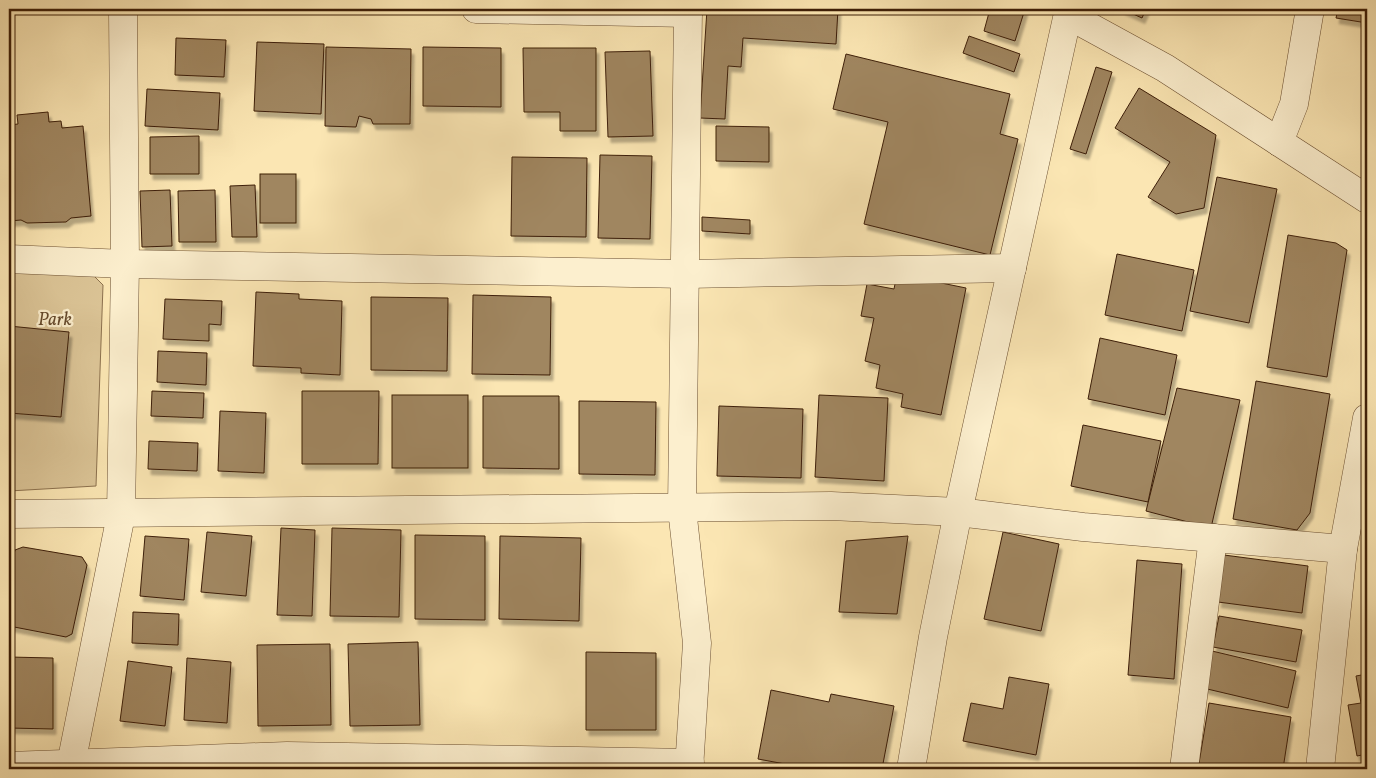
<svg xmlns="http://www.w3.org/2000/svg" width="1376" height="778" font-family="Vollkorn,serif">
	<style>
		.green { fill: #dbc496; stroke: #8c714e }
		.building { fill: #a08660; stroke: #3d1e07; filter: url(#shadow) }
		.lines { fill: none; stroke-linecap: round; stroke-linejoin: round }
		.minor-casing { stroke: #6c5032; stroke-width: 29 }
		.minor { stroke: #fcefce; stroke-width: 28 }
		.labels { text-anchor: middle; stroke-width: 4.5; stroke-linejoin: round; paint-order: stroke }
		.park-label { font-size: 18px; font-style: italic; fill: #64482b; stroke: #fcefce }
	</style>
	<defs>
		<filter id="shadow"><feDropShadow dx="3" dy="5.5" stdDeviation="1" flood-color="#0004"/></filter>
	</defs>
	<rect width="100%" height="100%" fill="#fbe6b3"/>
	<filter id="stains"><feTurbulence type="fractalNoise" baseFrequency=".004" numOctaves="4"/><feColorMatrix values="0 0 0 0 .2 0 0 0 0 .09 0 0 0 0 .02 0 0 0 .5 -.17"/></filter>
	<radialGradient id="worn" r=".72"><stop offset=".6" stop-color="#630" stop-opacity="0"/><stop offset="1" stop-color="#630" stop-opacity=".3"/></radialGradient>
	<path class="green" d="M9,272L91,273L103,285L96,486L9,491Z"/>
	<g class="building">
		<path d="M707,9H838L836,44L743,38L741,67L728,66L725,119L700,118Z"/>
		<path d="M990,9H1025L1015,41L984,31Z"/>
		<path d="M1122,9H1146L1142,18Z"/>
		<path d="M1338,9H1367V23L1336,18Z"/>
		<path d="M969,36L1020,54L1014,72L963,53Z"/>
		<path d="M176,38L226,40L224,77L175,75Z"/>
		<path d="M257,42L324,44L321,114L254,111Z"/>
		<path d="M326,47L411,49L410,124H373L371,119L359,116L356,127L325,126Z"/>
		<path d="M423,47L501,48V107L423,106Z"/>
		<path d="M523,48H596V131H560V112H524Z"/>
		<path d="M650,51L653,136L608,137L605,52Z"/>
		<path d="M846,54L1010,94L1000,134L1018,139L990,255L864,224L888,122L833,109Z"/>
		<path d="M1096,67L1112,72L1086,154L1070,149Z"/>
		<path d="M1139,88L1216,135L1204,208L1176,214L1148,197L1170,162L1115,128Z"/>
		<path d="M147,89L220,93L218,130L145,126Z"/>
		<path d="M48,112L49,122L61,121L62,128L83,126L91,216L71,218L66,222L27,223L21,220L9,221V125L18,124L17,115Z"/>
		<path d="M716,126L769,127V162L716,161Z"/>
		<path d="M199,136V174H150V137Z"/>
		<path d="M600,155L652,156L650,239L598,238Z"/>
		<path d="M512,157L587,158L586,237L511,236Z"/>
		<rect x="260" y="174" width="36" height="49"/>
		<path d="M1217,177L1277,189L1249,323L1190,311Z"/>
		<path d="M255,185L257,237H232L230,186Z"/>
		<path d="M170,190L172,246L142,247L140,191Z"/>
		<path d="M215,190L216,242H179L178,191Z"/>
		<path d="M702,217L750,220V234L702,231Z"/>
		<path d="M1288,235L1336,243L1347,250L1327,377L1267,367Z"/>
		<path d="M1117,254L1194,270L1182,331L1105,315Z"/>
		<path d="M897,274L966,288L941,415L901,407L903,394L876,388L880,365L865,361L874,318L861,316L867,284L894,289Z"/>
		<path d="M256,292L299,294V299L342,301L340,375L301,373V368L253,366Z"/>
		<path d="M473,295L551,297L550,375L472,374Z"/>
		<path d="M371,297L448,298L447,371L371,370Z"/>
		<path d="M165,299L222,301L221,325L209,324V341L163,339Z"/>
		<path d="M9,326L69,332L61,417L9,413Z"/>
		<path d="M1100,338L1177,355L1165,415L1088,399Z"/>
		<path d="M158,351L207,353L206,385L157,382Z"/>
		<path d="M1256,381L1330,394L1310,513L1297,530L1233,519Z"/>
		<path d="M1177,388L1240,400L1211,528L1146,511Z"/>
		<path d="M152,391L204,393L203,418L151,416Z"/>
		<path d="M302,391H379L378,464H302Z"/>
		<rect x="392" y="395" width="76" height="73"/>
		<path d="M819,395L888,398L884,481L815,477Z"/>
		<path d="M483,396H559V469L483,468Z"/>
		<path d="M579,401L656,402L655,475L579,474Z"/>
		<path d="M719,406L803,409L801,478L717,476Z"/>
		<path d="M220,411L266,413L264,473L218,471Z"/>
		<path d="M1083,425L1161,441L1148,502L1071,486Z"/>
		<path d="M149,441L198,443L197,471L148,469Z"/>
		<path d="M281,528L315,530L312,616L277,615Z"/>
		<path d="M332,528L401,530L399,617L330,616Z"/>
		<path d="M207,532L252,536L246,596L201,592Z"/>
		<path d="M1003,532L1059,544L1041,631L984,619Z"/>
		<path d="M415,535L485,536V620L415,619Z"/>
		<path d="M145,536L189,539L184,600L140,596Z"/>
		<path d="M500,536L581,538L579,621L499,619Z"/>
		<path d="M908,536L897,614L839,612L846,541Z"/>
		<path d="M23,547L82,557L87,565L72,634L66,637L9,626V575L15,550Z"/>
		<path d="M1224,555L1308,566L1302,613L1218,602Z"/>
		<path d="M1137,560L1182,564L1174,679L1128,675Z"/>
		<path d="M1364,588H1367V645Z"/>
		<path d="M133,612L179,614L178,645L132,643Z"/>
		<path d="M1219,616L1302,630L1296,662L1213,647Z"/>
		<path d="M418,642L420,725L350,726L348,644Z"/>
		<path d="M330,644L331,725L258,726L257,645Z"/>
		<path d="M1212,651L1296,671L1288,708L1203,688Z"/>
		<path d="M586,652L656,653V730H586Z"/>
		<path d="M9,657L53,658V729L9,728Z"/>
		<path d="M187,658L231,662L227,723L184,720Z"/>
		<path d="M128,661L172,667L165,726L120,721Z"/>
		<path d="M1367,674V754L1357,756L1348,705L1361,703L1356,676Z"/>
		<path d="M1009,677L1049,684L1036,755L963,741L971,703L1003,709Z"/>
		<path d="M771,690L829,702L831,694L894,706L882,769H812L758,759Z"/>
		<path d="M1209,703L1291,717L1283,769H1198Z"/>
	</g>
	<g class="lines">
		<g class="minor-casing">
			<g id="minor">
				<path d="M476,9L688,13"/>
				<path d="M688,9L682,509L697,643L689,769"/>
				<path d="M1068,15L1165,68L1367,199"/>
				<path d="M1279,142L1294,104L1310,9"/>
				<path d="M9,259L125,264L687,274L1012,268"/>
				<path d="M9,514L831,506L958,512L1083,527L1343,549"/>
				<path d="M9,766L287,756L690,763"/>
				<path d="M70,769L121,515L125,264L123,9"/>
				<path d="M911,769L933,637L958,512L1069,9"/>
				<path d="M1184,769L1213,538"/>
				<path d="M1320,769L1343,549L1367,418"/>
			</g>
		</g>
		<use href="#minor" class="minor"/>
	</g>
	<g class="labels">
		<g class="park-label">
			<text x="55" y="325">Park</text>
		</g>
	</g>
	<rect width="1376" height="778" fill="none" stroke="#fbe6b3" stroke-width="30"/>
	<rect x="10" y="10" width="1356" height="758" fill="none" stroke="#3d1e07" stroke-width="2.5"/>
	<rect x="15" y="15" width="1346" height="748" fill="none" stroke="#3d1e07"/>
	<rect width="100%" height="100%" filter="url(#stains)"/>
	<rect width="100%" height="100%" fill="url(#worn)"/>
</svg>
